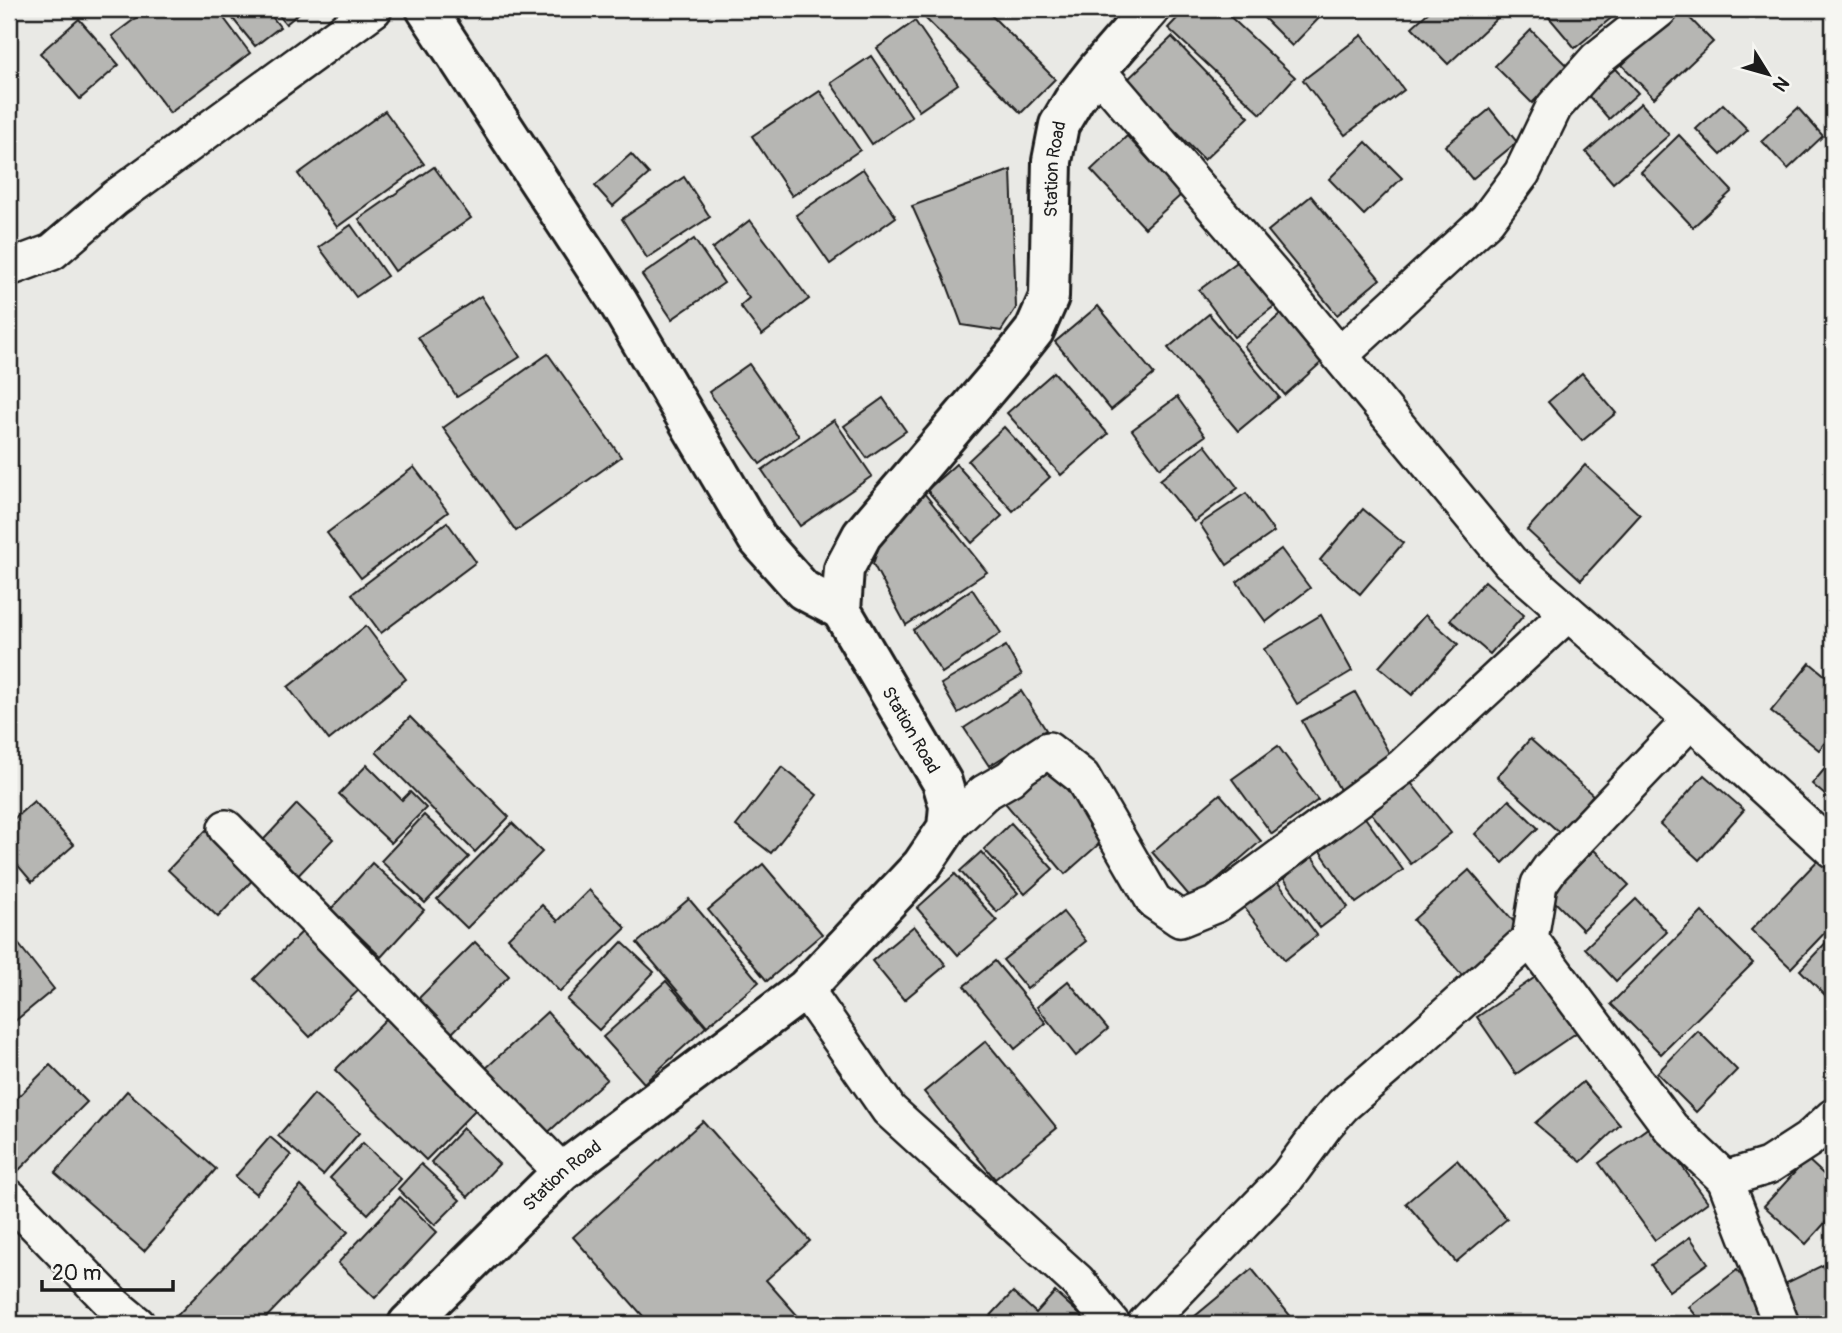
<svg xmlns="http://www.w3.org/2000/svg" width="1842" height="1333" font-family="Pangolin,sans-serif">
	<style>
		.building { fill: #b6b6b3; stroke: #1c1c1c; stroke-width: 2 }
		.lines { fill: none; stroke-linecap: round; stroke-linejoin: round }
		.minor-casing { stroke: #1c1c1c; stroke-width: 40 }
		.tertiary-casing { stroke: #1c1c1c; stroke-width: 44 }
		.secondary-casing { stroke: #1c1c1c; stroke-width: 44 }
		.minor { stroke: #f6f6f2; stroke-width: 35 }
		.tertiary { stroke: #f6f6f2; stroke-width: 38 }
		.secondary { stroke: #f6f6f2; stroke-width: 38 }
		.labels { text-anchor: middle; stroke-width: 5; stroke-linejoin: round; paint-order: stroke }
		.street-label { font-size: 18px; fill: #1c1c1c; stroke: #f6f6f2 }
	</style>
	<rect width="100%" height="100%" fill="#e9e9e5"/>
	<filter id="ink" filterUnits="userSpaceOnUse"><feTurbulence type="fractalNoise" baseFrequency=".0143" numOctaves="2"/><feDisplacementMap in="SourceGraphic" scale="14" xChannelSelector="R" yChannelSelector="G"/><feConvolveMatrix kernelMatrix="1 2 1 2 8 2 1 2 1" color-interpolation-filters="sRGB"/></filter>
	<g filter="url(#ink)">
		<g class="building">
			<path d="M148,9H217L250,53L170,113L112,36Z"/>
			<path d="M225,9H266L280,27L255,46Z"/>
			<path d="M274,9H304L286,24Z"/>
			<path d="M934,9H985L1055,79L1021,113L925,18Z"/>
			<path d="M1186,9H1222L1295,77L1261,114L1168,28Z"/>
			<path d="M1255,9H1326L1327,10L1292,46Z"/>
			<path d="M1432,9H1507L1448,64L1412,27Z"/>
			<path d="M1542,9H1622L1575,48Z"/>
			<path d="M1681,9L1713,42L1654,98L1622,65Z"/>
			<path d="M79,19L119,65L80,99L40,53Z"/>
			<path d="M915,21L958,84L919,111L877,48Z"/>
			<path d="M1531,30L1568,67L1532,103L1495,66Z"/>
			<path d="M1362,35L1404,90L1345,135L1303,80Z"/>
			<path d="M1172,37L1249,117L1204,160L1126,81Z"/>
			<path d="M871,56L912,117L872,144L831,83Z"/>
			<path d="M1607,59L1638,93L1609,119L1579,85Z"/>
			<path d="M820,91L860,150L792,196L752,136Z"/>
			<path d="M1641,103L1669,135L1613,183L1586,152Z"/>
			<path d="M1723,104L1748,130L1721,155L1696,129Z"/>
			<path d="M1798,108L1823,136L1788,169L1762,141Z"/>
			<path d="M1490,109L1517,142L1472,179L1445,146Z"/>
			<path d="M385,111L424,164L337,227L298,174Z"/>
			<path d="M1679,135L1732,191L1693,227L1641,172Z"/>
			<path d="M1127,136L1181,195L1145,228L1091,170Z"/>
			<path d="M1366,142L1402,178L1364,215L1329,179Z"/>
			<path d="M631,154L649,174L613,206L595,186Z"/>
			<path d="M434,167L471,218L395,271L359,219Z"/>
			<path d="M863,169L896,217L830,264L796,215Z"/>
			<path d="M1011,170L1016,308L1001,331L962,325L944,277L912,206Z"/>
			<path d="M684,177L710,217L647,258L622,219Z"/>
			<path d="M1311,196L1380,279L1337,315L1268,231Z"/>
			<path d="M750,220L809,299L762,335L740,306L749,298L712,249Z"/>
			<path d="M351,225L387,276L356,297L319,247Z"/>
			<path d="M694,239L724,283L672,319L642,275Z"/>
			<path d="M1247,255L1281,301L1234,337L1199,290Z"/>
			<path d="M481,296L520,357L457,397L418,337Z"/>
			<path d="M1098,306L1154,374L1111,410L1055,342Z"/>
			<path d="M1282,313L1323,361L1285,395L1244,346Z"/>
			<path d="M1209,314L1279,397L1238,431L1168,348Z"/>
			<path d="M548,354L621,457L516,531L443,428Z"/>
			<path d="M749,364L799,436L760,464L709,392Z"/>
			<path d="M1054,372L1108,434L1061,475L1007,413Z"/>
			<path d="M1582,373L1616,413L1582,441L1548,402Z"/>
			<path d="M1177,397L1205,436L1160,468L1132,430Z"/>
			<path d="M883,398L906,431L867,458L844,426Z"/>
			<path d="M834,420L872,476L800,526L762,470Z"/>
			<path d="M1004,427L1050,477L1013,511L968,461Z"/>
			<path d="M1205,445L1238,488L1194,522L1160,480Z"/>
			<path d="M956,464L1002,516L972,543L927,490Z"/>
			<path d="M1585,465L1640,515L1581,580L1527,530Z"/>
			<path d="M414,467L448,512L361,578L327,533Z"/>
			<path d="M924,493L987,572L906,625L873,564L879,546L893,527Z"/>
			<path d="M1246,493L1274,532L1227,565L1200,524Z"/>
			<path d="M1363,509L1403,543L1360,594L1320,560Z"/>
			<path d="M447,522L476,562L381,633L352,594Z"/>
			<path d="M1281,549L1310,588L1266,622L1237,582Z"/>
			<path d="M1485,581L1524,615L1490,654L1450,620Z"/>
			<path d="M972,589L1001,633L942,673L913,630Z"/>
			<path d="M1321,615L1352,671L1297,704L1264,649Z"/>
			<path d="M1425,615L1458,644L1412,695L1379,667Z"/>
			<path d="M366,626L406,679L329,740L288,687Z"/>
			<path d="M1006,646L1022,675L958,713L941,684Z"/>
			<path d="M1810,663L1833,682V732L1819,750L1771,711Z"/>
			<path d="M1021,691L1046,730L989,766L964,728Z"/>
			<path d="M1355,692L1393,760L1340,790L1302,721Z"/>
			<path d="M410,717L509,817L475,852L376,752Z"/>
			<path d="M1530,739L1593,795L1560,833L1497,777Z"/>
			<path d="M1278,746L1318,800L1272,834L1232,779Z"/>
			<path d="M1833,759V802L1812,784Z"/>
			<path d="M1044,762L1107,837L1065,874L1001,798Z"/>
			<path d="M367,765L402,800L410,792L426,808L391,843L339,794Z"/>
			<path d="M782,767L817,795L771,853L736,826Z"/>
			<path d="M1404,774L1451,833L1411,864L1365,805Z"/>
			<path d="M1704,775L1744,810L1699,860L1660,824Z"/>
			<path d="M1220,794L1261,841L1193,900L1152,852Z"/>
			<path d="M1509,800L1538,828L1503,863L1475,834Z"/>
			<path d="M34,801L74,845L32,882L9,855V823Z"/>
			<path d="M297,804L333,839L289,885L253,851Z"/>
			<path d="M1358,808L1403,870L1356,903L1313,841Z"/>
			<path d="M424,815L469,857L425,903L381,861Z"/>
			<path d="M512,823L542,852L467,928L437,899Z"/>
			<path d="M1011,823L1053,869L1025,894L984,849Z"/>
			<path d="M210,826L259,873L218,917L168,870Z"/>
			<path d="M1303,844L1348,907L1320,928L1274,865Z"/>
			<path d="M1594,850L1629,885L1583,930L1548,895Z"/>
			<path d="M981,852L1018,893L997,912L960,871Z"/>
			<path d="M1821,857L1833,868V924L1791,968L1751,930Z"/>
			<path d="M372,863L424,910L381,957L331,909Z"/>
			<path d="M763,864L822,934L767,981L708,910Z"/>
			<path d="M1469,870L1523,932L1468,982L1413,920Z"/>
			<path d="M1270,872L1317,935L1285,960L1237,898Z"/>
			<path d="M955,874L997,921L958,955L917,908Z"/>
			<path d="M589,890L626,928L560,992L508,938L542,905L558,921Z"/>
			<path d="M689,899L759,982L707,1026L637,943Z"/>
			<path d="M1636,899L1667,932L1616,981L1585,948Z"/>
			<path d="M1063,912L1086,941L1027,989L1003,960Z"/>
			<path d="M1702,912L1753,963L1661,1054L1611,1004Z"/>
			<path d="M914,926L946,965L904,1000L872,961Z"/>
			<path d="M306,928L363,986L310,1037L254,979Z"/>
			<path d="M9,932L54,989L9,1026Z"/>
			<path d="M1833,935V1003L1800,970Z"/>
			<path d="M475,942L509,976L447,1038L413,1004Z"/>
			<path d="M622,942L654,972L599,1030L567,1000Z"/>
			<path d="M995,961L1046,1023L1015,1049L964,986Z"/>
			<path d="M1540,974L1579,1031L1516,1074L1477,1017Z"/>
			<path d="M666,981L706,1027L644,1083L603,1037Z"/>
			<path d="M1068,981L1108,1029L1076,1056L1037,1007Z"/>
			<path d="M547,1012L607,1079L544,1136L484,1070Z"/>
			<path d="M390,1015L481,1104L426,1160L335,1070Z"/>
			<path d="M1698,1031L1737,1070L1696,1112L1657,1073Z"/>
			<path d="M986,1041L1057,1128L995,1179L924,1092Z"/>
			<path d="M50,1065L87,1102L17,1172L9,1164V1106Z"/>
			<path d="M1583,1082L1620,1125L1581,1162L1535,1123Z"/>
			<path d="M127,1091L216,1169L144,1251L55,1173Z"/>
			<path d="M314,1094L359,1133L323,1175L278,1136Z"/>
			<path d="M703,1121L810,1241L766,1280L805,1324H650L573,1237Z"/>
			<path d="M1652,1125L1708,1202L1655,1240L1599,1163Z"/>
			<path d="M463,1128L499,1164L468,1197L431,1162Z"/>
			<path d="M270,1137L291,1155L256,1194L235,1177Z"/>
			<path d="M363,1143L401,1179L368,1214L330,1178Z"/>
			<path d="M1807,1159L1833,1183V1214L1806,1244L1764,1206Z"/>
			<path d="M1457,1160L1507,1219L1456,1262L1406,1203Z"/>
			<path d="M421,1164L460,1200L435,1225L398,1189Z"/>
			<path d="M301,1186L348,1232L260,1324H171L170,1323Z"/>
			<path d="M400,1197L437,1232L375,1298L338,1263Z"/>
			<path d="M1690,1237L1708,1263L1669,1291L1651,1265Z"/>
			<path d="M1823,1265L1833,1285V1324H1784L1768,1292Z"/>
			<path d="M1252,1269L1297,1324H1199L1194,1317Z"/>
			<path d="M1737,1270L1777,1322L1773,1324H1703L1689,1307Z"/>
			<path d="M1013,1292L1036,1313L1055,1292L1090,1324H983Z"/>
		</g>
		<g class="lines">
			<g class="minor-casing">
				<g id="minor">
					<path d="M1097,70L1272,274L1510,562L1691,720L1833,850"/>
					<path d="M9,268L52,252L115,198L374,9"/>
					<path d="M1340,355L1487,220L1522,173L1554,107L1597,59L1660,9"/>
					<path d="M226,828L562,1172"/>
					<path d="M947,828L984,793L1010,778L1022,767L1048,750L1082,777L1154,901L1180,919L1217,904L1402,767L1568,613"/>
					<path d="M1530,939L1671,1128L1725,1179L1768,1166L1808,1140L1833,1117"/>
					<path d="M805,989L889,1110L1077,1281L1112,1324"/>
					<path d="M1725,1179L1781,1324"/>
					<path d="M9,1197L114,1305L137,1324"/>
					<path d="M1145,1324L1287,1177L1326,1124L1343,1105L1414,1044L1530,939L1539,884L1551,867L1691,720"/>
				</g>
			</g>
			<g class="tertiary-casing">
				<path id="tertiary" d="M426,9L618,302L757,538L803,590L841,610"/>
			</g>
			<g class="secondary-casing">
				<g id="secondary">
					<path id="s1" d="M408,1324L562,1172L805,989L922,865L947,828L949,806L942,782L841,610L844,569L862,535L1007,365L1034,331L1049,297L1052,161L1059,125L1075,98L1097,70L1150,9"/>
				</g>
			</g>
			<use href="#minor" class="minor"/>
			<use href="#tertiary" class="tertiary"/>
			<use href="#secondary" class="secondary"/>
		</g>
	</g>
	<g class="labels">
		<g class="street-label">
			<text dy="6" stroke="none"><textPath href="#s1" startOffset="1494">Station Road</textPath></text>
			<text transform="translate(911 730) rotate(60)" y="6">Station Road</text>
			<text dy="6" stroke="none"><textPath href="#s1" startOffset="214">Station Road</textPath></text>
		</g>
	</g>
	<rect width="1842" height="1333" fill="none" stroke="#f6f6f2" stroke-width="35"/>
	<rect x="18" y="18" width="1807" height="1298" fill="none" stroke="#1c1c1c" stroke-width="2.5" filter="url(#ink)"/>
	<g transform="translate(1768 74) rotate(127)" stroke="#f6f6f2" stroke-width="5" paint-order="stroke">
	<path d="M0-5L12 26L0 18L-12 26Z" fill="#1c1c1c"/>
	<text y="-10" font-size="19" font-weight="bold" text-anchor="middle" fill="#1c1c1c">N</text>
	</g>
	<path d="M42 1280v10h131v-10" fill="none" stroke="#1c1c1c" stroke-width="3.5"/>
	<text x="52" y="1280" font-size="21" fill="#1c1c1c" stroke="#f6f6f2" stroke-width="5" paint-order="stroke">20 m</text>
</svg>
